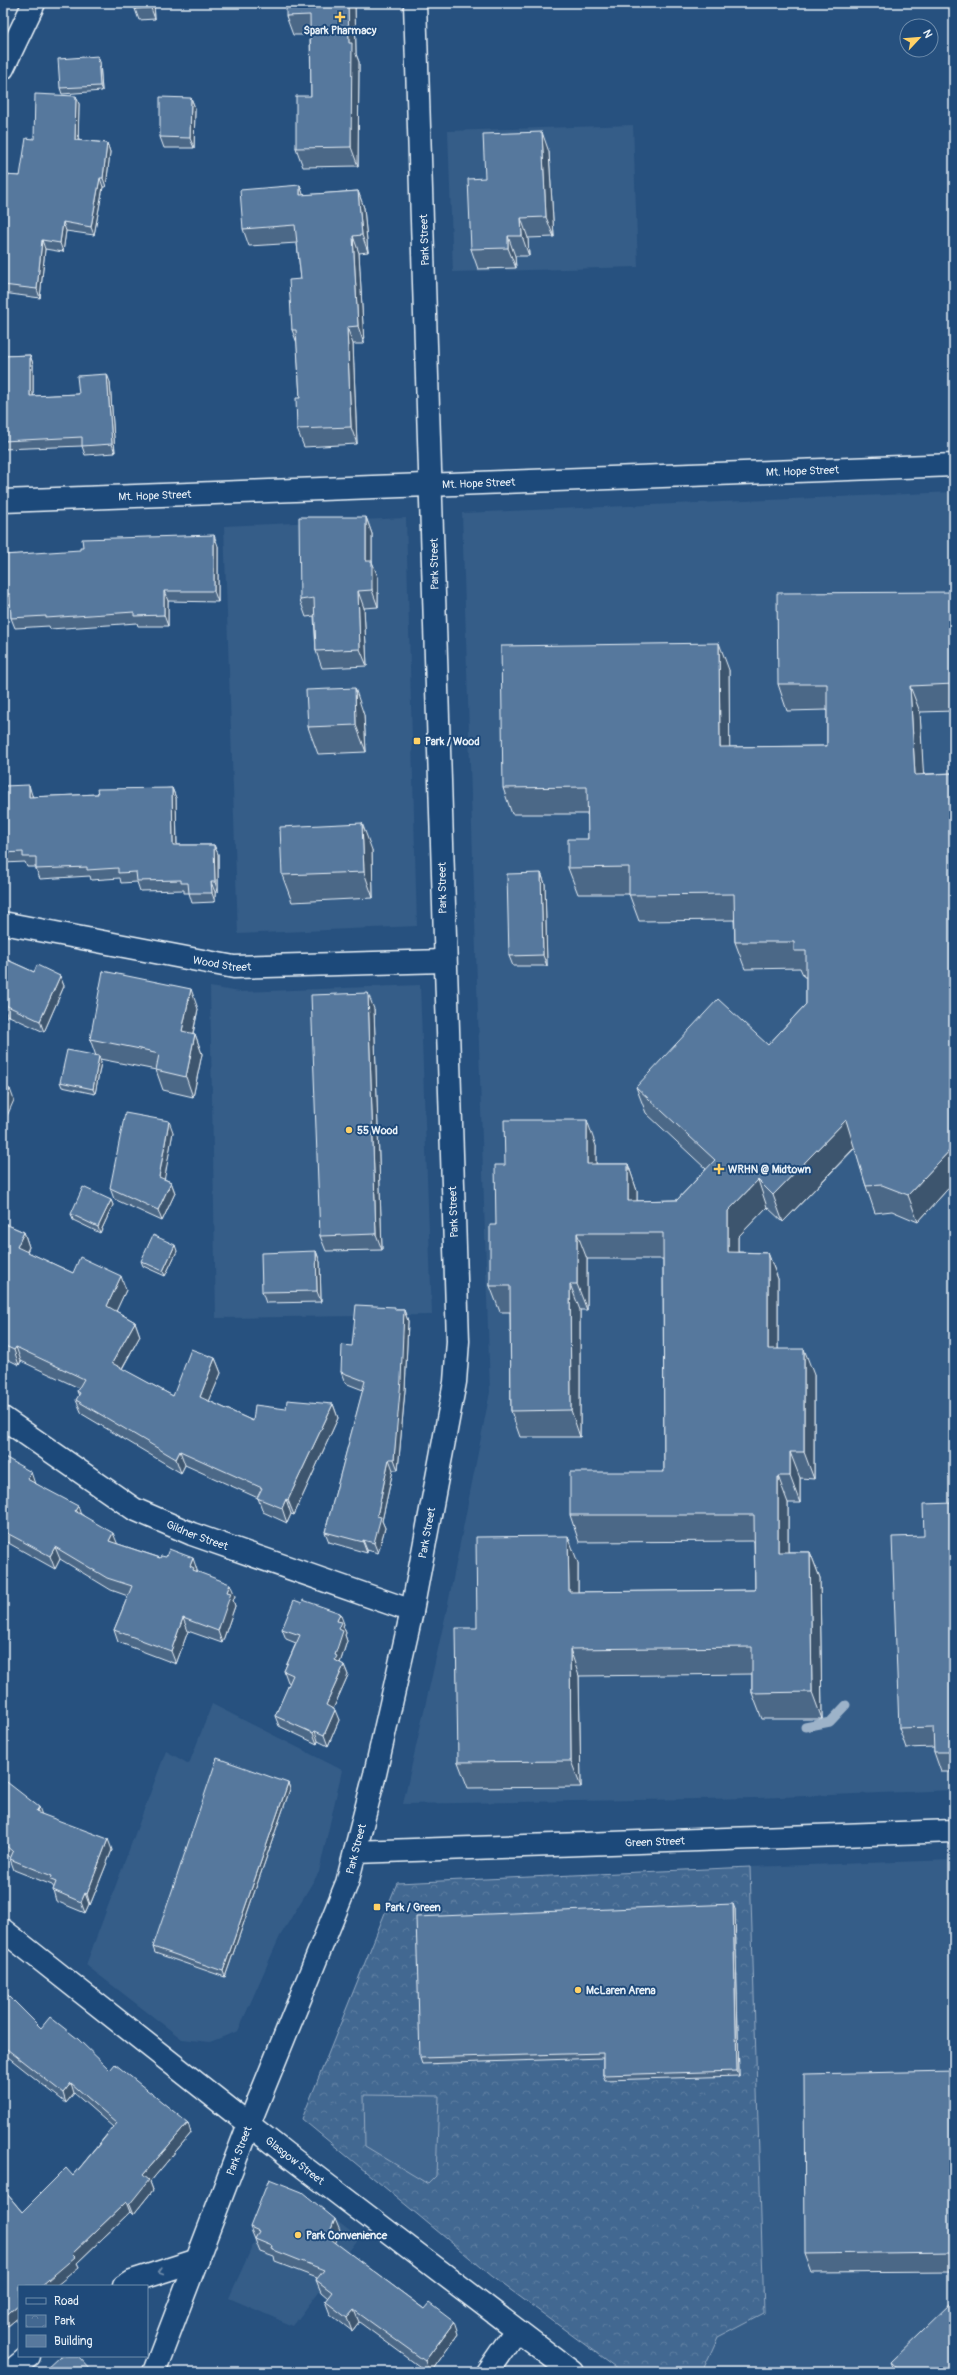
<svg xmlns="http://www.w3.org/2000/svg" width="957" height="2375" font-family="Pangolin,sans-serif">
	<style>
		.built { fill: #355d88 }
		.park { fill: url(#park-crowns); stroke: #96acc4 }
		.garden { fill: #436891; stroke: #96acc4 }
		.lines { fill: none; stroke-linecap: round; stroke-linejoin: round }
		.stream { stroke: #9db3c9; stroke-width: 9 }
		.minor-casing { stroke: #e8f1f8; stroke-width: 25 }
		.minor { stroke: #1f4a7a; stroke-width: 22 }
		.wall { fill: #4b6787; stroke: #e8f1f8 }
		.shaded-wall { fill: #3d546e; stroke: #e8f1f8 }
		.building { fill: #57789d; stroke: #e8f1f8 }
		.oneway { stroke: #6f8dac }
		.poi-dot { fill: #ffd166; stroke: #1f4a7a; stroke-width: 1.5 }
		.labels { text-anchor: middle; stroke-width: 4; stroke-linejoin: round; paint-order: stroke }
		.poi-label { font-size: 11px; font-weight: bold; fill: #e8f1f8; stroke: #1f4a7a; text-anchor: start }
		.street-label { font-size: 11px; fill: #e8f1f8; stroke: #1f4a7a }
	</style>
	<defs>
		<pattern id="park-crowns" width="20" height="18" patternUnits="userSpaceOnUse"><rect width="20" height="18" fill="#436891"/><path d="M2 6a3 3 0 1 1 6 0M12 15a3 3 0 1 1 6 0" fill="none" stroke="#5e7ea1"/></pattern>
	</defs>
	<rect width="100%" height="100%" fill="#27517f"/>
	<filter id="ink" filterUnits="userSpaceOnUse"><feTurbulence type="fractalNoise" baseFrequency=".025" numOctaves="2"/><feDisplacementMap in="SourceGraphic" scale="8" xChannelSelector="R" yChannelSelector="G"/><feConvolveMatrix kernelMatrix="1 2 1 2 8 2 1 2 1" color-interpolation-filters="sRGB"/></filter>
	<g filter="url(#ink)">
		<g class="built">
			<path d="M633,125L638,267L453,272L448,131Z"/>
			<path d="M954,492V1790L757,1798L403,1804L447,1609L490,1392L462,513Z"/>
			<path d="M406,518L417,926L238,934L224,526Z"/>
			<path d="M420,985L432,1315L216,1318L210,987L240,992Z"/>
			<path d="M212,1704L342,1770L319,1872L280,1936L238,2031L210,2042L182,2039L86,1965L166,1751L189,1764Z"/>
			<path d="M954,1860V2372H702L718,2337L764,2313L750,1867Z"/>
			<path d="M276,2194L313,2203L359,2238L293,2326L229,2298Z"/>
		</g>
		<path class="park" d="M750,1867L764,2313L718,2337L702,2372H622L493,2277L302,2119L397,1883Z"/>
		<path class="garden" d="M364,2095L439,2096L436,2176L428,2184L365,2146Z"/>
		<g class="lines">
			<path class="stream" d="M805,1727L830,1722L846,1705"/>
			<g class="minor-casing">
				<g id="minor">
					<path d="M3,68L34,3"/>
					<path id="s1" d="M3,501L954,465"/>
					<path id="s2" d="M3,923L234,967L444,961"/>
					<path id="s3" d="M3,1418L134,1509L192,1534L412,1611"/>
					<path id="s4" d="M355,1852L954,1831"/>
					<path id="s5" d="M3,1930L285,2153L572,2372"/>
					<path d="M124,2286L132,2281L198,2260"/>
					<path d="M10,2372L29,2356"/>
					<path id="s6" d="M154,2372L249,2124L347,1883L375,1774L412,1611L455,1382L458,1341C442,895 431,449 415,3"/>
					<path d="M487,2372L516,2330"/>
				</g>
			</g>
			<use href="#minor" class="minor"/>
		</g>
		<g class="wall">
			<path d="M134,3H154L155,19L139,20L135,9Z"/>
			<path d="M355,3L356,54L359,62L358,166L303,167L296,148L311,96L310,35H293L286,16Z"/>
			<path d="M100,62L102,91L62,94L60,88Z"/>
			<path d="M76,96L79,104L78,140L107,143L110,152L106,187H103L94,235L66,231L63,252L45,249L40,298L3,293V175L20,176L34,139Z"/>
			<path d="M191,98L195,108L194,148H164L160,137Z"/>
			<path d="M549,152L554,237L528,238L529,256H515L516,268L478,269L471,249L485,178Z"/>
			<path d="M300,185L303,195L358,191L364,208L368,252L359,253L364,344H353L357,444L304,447L297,429L300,398L297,343L292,330L301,279L297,243L249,246L243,229Z"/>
			<path d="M30,355L33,364V396L79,394L110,382L115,453L85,455L82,446L3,449V356Z"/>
			<path d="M366,517L372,534V562L378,577V607L364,608L367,666L322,668L316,651L314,616L306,617L300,600Z"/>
			<path d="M218,546V602L168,601V626H138L137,623L50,629L49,626L15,628L11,618L10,604L3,605V555Z"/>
			<path d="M954,592V711L920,712L923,774L954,773V1182L918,1222L892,1211L875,1213L866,1186L855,1148L783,1222L767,1207L738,1237V1252L768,1253L778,1279V1349L814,1375V1479L800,1478V1503H788V1552H810L820,1578L822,1719H762L752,1693V1674L579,1676L581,1787L468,1788L458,1762L477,1628L578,1563V1592L755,1590L754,1541L579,1542L570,1515L664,1472L663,1259H587V1310H580V1437H520L511,1411L510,1312H500L490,1286L496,1225L505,1165L596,1146V1164H628L637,1191V1201L677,1200L706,1169L646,1113L636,1087L768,1045L806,1004V977H804L800,968L745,969L735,942L734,920L639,921L629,894H578L568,868L588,839V814H512L503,788L729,670V747L827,746V710L787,711L778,684Z"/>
			<path d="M364,715L366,752L318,754L308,727Z"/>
			<path d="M3,786L32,795L33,797L98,794L172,788L176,798L177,845H214L218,854V892H215V902L192,903L189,893H184V890L140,891L137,882L121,883L120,878L91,880L90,876L40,879L36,869V867H27L25,862L3,863Z"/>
			<path d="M372,850L373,898L292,902L282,875Z"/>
			<path d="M541,873L545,884L547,966H513L509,956Z"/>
			<path d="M3,958L34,972L60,976L64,986L44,1032L7,1015L3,1023Z"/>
			<path d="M198,1009L193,1034H195L202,1054L193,1097L163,1090L156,1070L100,1059L101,1062L95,1094L62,1087L60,1082L96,1056L90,1039Z"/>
			<path d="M374,1009L382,1250L326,1251L320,1236Z"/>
			<path d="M173,1132L164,1179L171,1182L175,1193L162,1221L114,1199L110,1188Z"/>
			<path d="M111,1200L113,1205L100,1233L73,1220L71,1214Z"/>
			<path d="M3,1223L24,1232L29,1247L27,1252L73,1273L126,1290L116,1311L135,1322L140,1336L122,1369L173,1396L215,1358L221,1373L209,1401L253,1421L286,1409L333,1404L338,1418L294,1515L291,1514L287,1523L263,1512L258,1498L185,1465L181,1473L82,1414L76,1400L79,1396L77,1391L79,1388L21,1361L19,1365L3,1357Z"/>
			<path d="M177,1251L165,1276L143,1266L141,1261Z"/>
			<path d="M316,1251L320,1262L321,1302L266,1303L262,1292Z"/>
			<path d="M396,1310H404L408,1321L405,1390L398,1470H393L382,1521L385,1528L378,1553L367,1550V1553L329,1542L325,1532L363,1390L345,1383L341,1372L352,1346Z"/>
			<path d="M3,1456L35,1483L80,1513L118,1544L197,1570V1572L235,1596L233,1600L235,1606L222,1643L188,1631L176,1664L118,1642L114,1630L128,1596L111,1590L60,1559L55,1569L3,1540Z"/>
			<path d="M954,1503V1772H941L934,1752V1747L906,1748L899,1728L924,1536Z"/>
			<path d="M344,1624L343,1626L346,1633L345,1635L347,1641L340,1663L344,1665L348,1675L333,1709L339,1720L328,1746L318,1741L317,1744L279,1726L275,1716L290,1683L288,1682L284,1671L296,1643L286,1639L282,1629Z"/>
			<path d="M3,1779L41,1814L112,1850L90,1905L89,1904L85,1913L56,1901L53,1890L54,1888L52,1885L14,1870L10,1859L11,1858L3,1851Z"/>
			<path d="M288,1783L290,1789L225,1977L155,1953L153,1947Z"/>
			<path d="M735,1909L739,2076L605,2080L603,2075V2058L422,2064L420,2058Z"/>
			<path d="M3,1990L41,2028L110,2070L188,2123L191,2133L150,2182L153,2190L133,2215L130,2212L77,2263L79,2267L19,2286V2317L3,2330V2189L22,2212L73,2176L113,2127L74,2093L66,2103L3,2053Z"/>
			<path d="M954,2071V2272L812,2273L805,2254Z"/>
			<path d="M250,2227L340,2231L335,2243L458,2334L431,2372H427L359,2322L352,2331L330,2314L325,2301L328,2298L321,2292L316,2280L317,2278L275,2262L274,2257L260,2252Z"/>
			<path d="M890,2362L954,2372H894Z"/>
		</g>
		<g class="shaded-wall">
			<path d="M151,3H154L155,19L151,8Z"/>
			<path d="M348,3H355L356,54L359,62L358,166L351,147Z"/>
			<path d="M98,56L100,62L102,91L100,86Z"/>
			<path d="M76,96L79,104L78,148L75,140Z"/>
			<path d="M191,98L195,108L194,148L190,138Z"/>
			<path d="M542,132L549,152L554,237L546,217Z"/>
			<path d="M107,143L110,152L106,187L103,178Z"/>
			<path d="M100,178L103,187L94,235L91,227Z"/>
			<path d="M300,185L306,203L300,195Z"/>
			<path d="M358,191L364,208L368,252L362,235Z"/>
			<path d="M521,218L528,238L529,256L522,236Z"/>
			<path d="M63,222L66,231L63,252L60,243Z"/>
			<path d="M353,236L359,253L364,344L358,326Z"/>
			<path d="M508,236L515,256L516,268L508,248Z"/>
			<path d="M42,240L45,249L40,298L37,289Z"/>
			<path d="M347,327L353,344L357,444L351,427Z"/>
			<path d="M30,355L33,364V405L30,396Z"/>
			<path d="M107,374L110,382L115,453L112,444Z"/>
			<path d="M366,517L372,534V562L378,577V607L372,590L366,561Z"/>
			<path d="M214,535L218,546V602L214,591Z"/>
			<path d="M164,591L168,601V626L164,615Z"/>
			<path d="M358,591L364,608L367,666L360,649Z"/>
			<path d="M719,643L729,670L730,774L720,747Z"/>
			<path d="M910,686L920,712L925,801L915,775Z"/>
			<path d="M355,688L364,715L366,752L356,725Z"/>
			<path d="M29,785L32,795L33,807L29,797Z"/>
			<path d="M172,788L176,798L177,855L173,845Z"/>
			<path d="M362,823L372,850L373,898L364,872Z"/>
			<path d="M214,845L218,854V892L215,882Z"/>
			<path d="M541,873L545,884L547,966L543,955Z"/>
			<path d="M211,882L215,892V902L212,893Z"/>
			<path d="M60,976L64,986L44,1032L40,1021Z"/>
			<path d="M191,989L198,1009L189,1051L182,1031Z"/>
			<path d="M368,993L374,1009L382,1250L376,1234Z"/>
			<path d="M3,1005L7,1015L3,1023Z"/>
			<path d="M195,1034L202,1054L193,1097L186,1077Z"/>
			<path d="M99,1056L101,1062L95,1094L93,1089Z"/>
			<path d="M10,1089L14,1100L3,1125V1105Z"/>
			<path d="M587,1120L596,1146V1191L587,1164Z"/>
			<path d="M846,1120L856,1146L783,1222L773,1195Z"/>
			<path d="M169,1121L173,1132L163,1187L159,1177Z"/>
			<path d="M951,1149L954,1158V1182L918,1222L908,1195Z"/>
			<path d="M628,1164L637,1191V1227L628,1201Z"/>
			<path d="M758,1180L767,1207L738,1237V1279L728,1252V1211Z"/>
			<path d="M171,1182L175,1193L162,1221L158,1210Z"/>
			<path d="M111,1200L113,1205L100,1233L98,1227Z"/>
			<path d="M24,1232L29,1247L22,1261L17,1247Z"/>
			<path d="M577,1233L587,1259V1310L577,1284Z"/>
			<path d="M175,1245L177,1251L165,1276L163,1271Z"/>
			<path d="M316,1251L320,1262L321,1302L317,1291Z"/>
			<path d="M768,1253L778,1279V1375L768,1349Z"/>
			<path d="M121,1276L126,1290L112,1320L107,1306Z"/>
			<path d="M570,1284L580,1310V1437L571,1410Z"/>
			<path d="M404,1310L408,1321L405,1390L398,1470L394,1459Z"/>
			<path d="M135,1322L140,1336L117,1377L112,1363Z"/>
			<path d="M16,1347L21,1361L19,1365L14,1350Z"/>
			<path d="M804,1349L814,1375V1479L804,1452Z"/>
			<path d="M215,1358L221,1373L205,1411L200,1397Z"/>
			<path d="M333,1404L338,1418L294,1515L288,1500Z"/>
			<path d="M180,1451L185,1465L181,1473L176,1459Z"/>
			<path d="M790,1452L800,1478V1503L790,1476Z"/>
			<path d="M389,1459L393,1470L382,1521L385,1528L378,1553L374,1543L377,1516Z"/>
			<path d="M31,1472L35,1484L27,1479Z"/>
			<path d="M778,1476L788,1503V1578L778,1552Z"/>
			<path d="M286,1499L291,1514L287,1523L282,1508Z"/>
			<path d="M78,1506L82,1519L75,1511Z"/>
			<path d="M113,1533L118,1545L109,1541Z"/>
			<path d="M568,1536L578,1563V1618L569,1592Z"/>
			<path d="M363,1540L367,1550V1553L363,1542Z"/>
			<path d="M55,1547L60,1559L55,1569L50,1556Z"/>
			<path d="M810,1552L820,1578L822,1719L812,1692Z"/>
			<path d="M193,1558L197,1570L196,1574L190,1566Z"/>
			<path d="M230,1584L235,1596L233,1600L235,1606L222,1643L218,1631L227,1592Z"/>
			<path d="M340,1613L344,1624L343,1626L346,1633L345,1635L347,1641L340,1663L335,1660V1655L337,1621Z"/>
			<path d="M183,1618L188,1631L176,1664L171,1651Z"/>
			<path d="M570,1649L579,1676L581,1787L571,1761Z"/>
			<path d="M344,1665L348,1675L330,1716L326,1705Z"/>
			<path d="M335,1710L339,1720L328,1746L324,1735Z"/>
			<path d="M315,1731L318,1741L317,1744L313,1733Z"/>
			<path d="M288,1783L290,1789L225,1977L223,1971Z"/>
			<path d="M39,1807L43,1818L36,1812Z"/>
			<path d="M108,1839L112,1850L90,1905L87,1894Z"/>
			<path d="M85,1893L89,1904L85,1913L81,1902Z"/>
			<path d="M733,1904L735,1909L739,2076L737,2071Z"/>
			<path d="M71,2083L74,2093L66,2103L63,2093Z"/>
			<path d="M188,2123L191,2133L150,2182L153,2190L133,2215L129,2205L143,2175Z"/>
			<path d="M126,2202L130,2212L77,2263L79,2267L56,2286H41L72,2254Z"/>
			<path d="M335,2219L340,2231L333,2250L328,2237Z"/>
			<path d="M19,2304V2317L3,2330V2318Z"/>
			<path d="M354,2310L359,2322L352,2331L347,2318Z"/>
			<path d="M454,2322L458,2334L431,2372H429L425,2361Z"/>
		</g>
		<g class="building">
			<path d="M134,3H151V8L135,9Z"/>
			<path d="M286,3H348L349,43H352L351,147L296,148V96H311L310,15L286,16Z"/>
			<path d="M98,56L100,86L60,88L58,59Z"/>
			<path d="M35,94L76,96L75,140L107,143L103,178H100L91,227L63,222L60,243L42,240L37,289L3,285V175L20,176L26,138L34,139Z"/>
			<path d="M160,97L191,98L190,138L160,137Z"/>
			<path d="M542,132L546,217L521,218L522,236H508V248L471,249L468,179L485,178L483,134Z"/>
			<path d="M300,185V195L358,191L362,235L353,236L358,326L347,327L351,427L297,429L296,398H300L296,330H292L289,280L301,279L295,225L243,229L240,190Z"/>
			<path d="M30,355V396L79,394L77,376L107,374L112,444L82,446V437L3,441V356Z"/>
			<path d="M299,517H366V561H372V590L358,591L360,649L316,651L314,598L300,600Z"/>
			<path d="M214,535V591H164V615L134,616V612L46,618V616L11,618L10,594H3V555L80,550V547H83L82,539Z"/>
			<path d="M954,592V684L910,686L915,775L954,773V1152L951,1149L908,1195L882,1185L866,1186L846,1120L773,1195L758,1180L728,1211V1252L768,1253V1349H804V1452H790V1476H778V1552H810L812,1692L752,1693V1647L570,1649L571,1761L458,1762L456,1628H477L476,1537L568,1536L569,1592L755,1590L754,1515H570V1472H664L663,1233H577V1284H570L571,1410L511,1411L510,1286H490V1225H496L495,1165H505L504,1120H587V1164H628V1201L677,1200L715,1160L636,1087L718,999L768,1045L806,1004V951H794V942H735L734,894L629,895V867L568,868V839H588L587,787L503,788L501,646L719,643L720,747L827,746V684H778L777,593Z"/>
			<path d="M355,688L356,725L308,727L306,690Z"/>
			<path d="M29,785V797L98,794L97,789L172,788L173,845H214L215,882H211L212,893H189L188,883H181V880L137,881L136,872L118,873V868L87,870V867L36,869V857H23V852L3,853V786Z"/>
			<path d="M362,823L364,872L282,875L280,827Z"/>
			<path d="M541,873L543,955L509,956L507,874Z"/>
			<path d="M3,958L34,972L37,965L60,976L40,1021L3,1004Z"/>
			<path d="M103,971L191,989L182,1031L195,1034L186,1077L156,1070L159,1054L150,1052V1051L90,1039Z"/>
			<path d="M368,993L376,1234L320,1236L311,995Z"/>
			<path d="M67,1050L99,1056L93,1089L60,1082Z"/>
			<path d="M3,1086L10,1089L3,1105Z"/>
			<path d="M125,1113L169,1121L159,1177L171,1182L158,1210L110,1188Z"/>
			<path d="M83,1187L111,1200L98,1227L71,1214Z"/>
			<path d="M3,1223L24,1232L17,1247L73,1273L80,1257L121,1276L107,1306L135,1322L112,1363L173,1396L191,1349L215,1358L200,1397L253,1421L255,1405L286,1409L287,1400L333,1404L288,1500L286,1499L282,1508L257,1498L262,1488L180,1451L176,1459L76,1400L80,1393L77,1391L84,1379L16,1347L14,1350L3,1345Z"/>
			<path d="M153,1235L175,1245L163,1271L141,1261Z"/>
			<path d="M316,1251L317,1291L262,1292L261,1253Z"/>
			<path d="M356,1305L395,1307V1310H404L401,1380L394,1459H389L377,1516L381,1517L374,1543L363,1540V1542L325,1532L365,1381L341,1372L342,1345L352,1346Z"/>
			<path d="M3,1456L31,1472L27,1479L78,1506L75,1511L113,1533L109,1541L160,1558L161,1556L166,1557L169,1549L193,1558L190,1566L194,1568L193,1570L230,1584L227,1592L231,1593L218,1631L183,1618L171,1651L114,1630L132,1586L107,1578L55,1547L50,1556L3,1531Z"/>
			<path d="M954,1503V1752H934L933,1727L899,1728L892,1537L924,1536L923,1504Z"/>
			<path d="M294,1600L302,1603L303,1600L340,1613L337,1621L342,1622L339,1629L343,1631L335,1655L337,1656L335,1660L344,1665L326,1705L335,1710L324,1735L315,1731L313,1733L275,1716L293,1675L284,1671L300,1635L282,1629Z"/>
			<path d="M217,1758L288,1783L223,1971L153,1947Z"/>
			<path d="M3,1779L39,1807L36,1812L108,1839L87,1894L85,1893L81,1902L53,1890L56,1882L51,1880L52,1876L10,1859L13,1852L3,1843Z"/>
			<path d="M733,1904L737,2071L603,2075V2053L420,2058L416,1917Z"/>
			<path d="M3,1990L41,2028L50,2017L78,2039L110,2070L115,2064L188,2123L143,2175L149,2180L129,2205L126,2202L72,2254L75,2257L41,2286H19V2304L3,2318V2189L22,2212L66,2168L73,2176L117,2123L71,2083L63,2093L3,2046Z"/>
			<path d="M954,2071V2252L805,2254L804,2074Z"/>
			<path d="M269,2179L302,2192L335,2219L328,2237L424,2309L429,2303L454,2322L425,2361L354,2310L347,2318L325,2301L332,2292L316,2280L324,2270L271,2249L272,2246L255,2239L259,2231L250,2227Z"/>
			<path d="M954,2300V2372H901L890,2362Z"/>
			<path d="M60,2356H78L93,2372H47L45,2370Z"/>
		</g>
		<defs><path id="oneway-chevron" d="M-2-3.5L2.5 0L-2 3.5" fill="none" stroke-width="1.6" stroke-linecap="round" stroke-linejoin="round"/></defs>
		<use class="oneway" href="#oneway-chevron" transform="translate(161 2272) rotate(163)"/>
	</g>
	<g class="poi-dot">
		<path d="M338 11h4v4h4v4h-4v4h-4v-4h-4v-4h4z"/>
		<rect x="413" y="737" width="8" height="8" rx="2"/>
		<circle cx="349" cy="1130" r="4"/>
		<path d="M717 1163h4v4h4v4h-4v4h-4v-4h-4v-4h4z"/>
		<rect x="373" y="1903" width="8" height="8" rx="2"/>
		<circle cx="578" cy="1990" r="4"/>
		<circle cx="298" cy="2235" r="4"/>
	</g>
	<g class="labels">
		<g class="poi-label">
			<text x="340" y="34" text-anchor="middle">Spark Pharmacy</text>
			<text x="425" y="745">Park / Wood</text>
			<text x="357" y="1134">55 Wood</text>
			<text x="728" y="1173">WRHN @ Midtown</text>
			<text x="385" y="1911">Park / Green</text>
			<text x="586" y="1994">McLaren Arena</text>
			<text x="306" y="2239">Park Convenience</text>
		</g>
		<g class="street-label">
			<text transform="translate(424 240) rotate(-92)" y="4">Park Street</text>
			<text dy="4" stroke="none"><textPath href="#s1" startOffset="800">Mt. Hope Street</textPath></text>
			<text dy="4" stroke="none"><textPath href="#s1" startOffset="476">Mt. Hope Street</textPath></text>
			<text dy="4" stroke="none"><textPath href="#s1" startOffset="152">Mt. Hope Street</textPath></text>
			<text transform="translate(434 564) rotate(-91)" y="4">Park Street</text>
			<text transform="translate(442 888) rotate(-91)" y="4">Park Street</text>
			<text dy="4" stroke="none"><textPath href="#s2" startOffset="223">Wood Street</textPath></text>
			<text transform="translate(453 1212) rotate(-92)" y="4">Park Street</text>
			<text dy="4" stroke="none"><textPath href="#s6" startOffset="885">Park Street</textPath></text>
			<text dy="4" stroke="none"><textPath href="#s3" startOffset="228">Gildner Street</textPath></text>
			<text dy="4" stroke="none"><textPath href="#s4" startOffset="300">Green Street</textPath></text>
			<text dy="4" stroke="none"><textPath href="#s6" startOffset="561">Park Street</textPath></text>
			<text dy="4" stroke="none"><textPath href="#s6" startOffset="237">Park Street</textPath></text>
			<text dy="4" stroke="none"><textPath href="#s5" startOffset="372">Glasgow Street</textPath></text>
		</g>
	</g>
	<rect width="957" height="2375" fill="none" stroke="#1f4a7a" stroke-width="16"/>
	<rect x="8" y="8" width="941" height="2359" fill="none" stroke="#e8f1f8" stroke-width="1.5" filter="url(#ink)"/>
	<rect x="18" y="2285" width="130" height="72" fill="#1f4a7a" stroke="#6f8dac"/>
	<rect x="26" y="2298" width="20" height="6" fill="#1f4a7a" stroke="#6f8dac"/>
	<text x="54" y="2305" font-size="12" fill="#e8f1f8">Road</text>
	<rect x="26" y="2315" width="20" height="12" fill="url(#park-crowns)" stroke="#6f8dac"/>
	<text x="54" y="2325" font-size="12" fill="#e8f1f8">Park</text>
	<rect x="26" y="2335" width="20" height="12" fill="#57789d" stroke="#6f8dac"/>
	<text x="54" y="2345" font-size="12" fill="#e8f1f8">Building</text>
	<g transform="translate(919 38) rotate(64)"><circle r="19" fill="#1f4a7a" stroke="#6f8dac"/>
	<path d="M0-3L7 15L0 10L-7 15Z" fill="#ffd166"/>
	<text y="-6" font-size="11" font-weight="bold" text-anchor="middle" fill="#e8f1f8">N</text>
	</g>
</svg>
